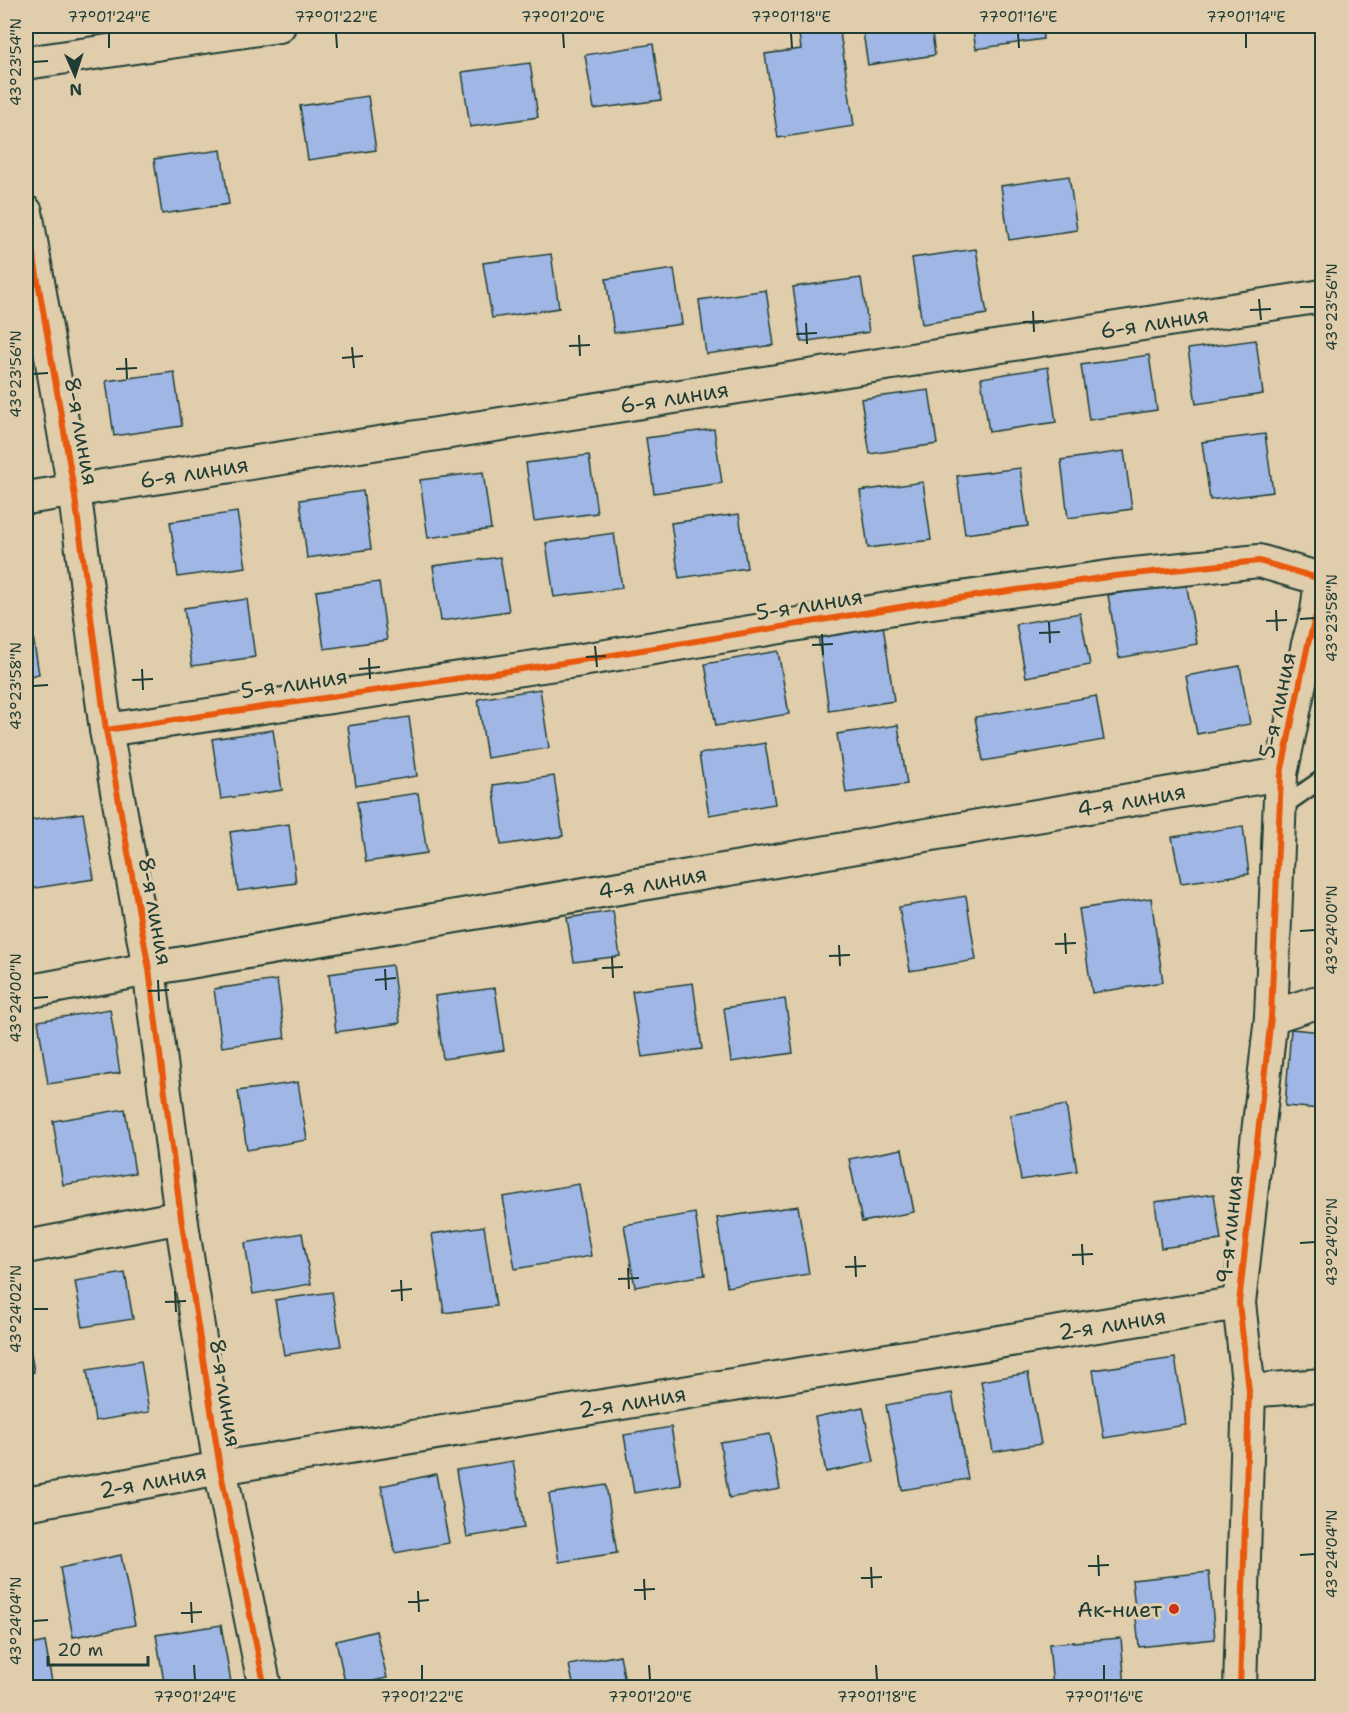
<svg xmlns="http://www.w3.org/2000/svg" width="1348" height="1713" font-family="'Shantell Sans',sans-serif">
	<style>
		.building { fill: #a0b6e4; stroke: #1f3d34; stroke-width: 1.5 }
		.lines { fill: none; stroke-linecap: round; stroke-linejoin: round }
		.lane-casing { stroke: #1f3d34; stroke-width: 21 }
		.street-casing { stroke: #1f3d34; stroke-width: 36 }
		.lane { stroke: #e0cdab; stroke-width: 16 }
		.street { stroke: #e0cdab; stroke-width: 32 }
		.cycleway-casing { stroke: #e0cdab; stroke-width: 10 }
		.cycleway { stroke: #e8590c; stroke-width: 6 }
		.ticks { fill: none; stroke: #1f3d34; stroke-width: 2 }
		.poi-dot { fill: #c8321e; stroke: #e0cdab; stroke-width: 2 }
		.labels { text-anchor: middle; stroke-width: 6; stroke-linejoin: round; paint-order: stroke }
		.street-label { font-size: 22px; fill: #1f3d34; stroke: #e0cdab }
		.poi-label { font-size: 22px; fill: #1f3d34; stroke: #e0cdab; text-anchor: end }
		.neatline { fill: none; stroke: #1f3d34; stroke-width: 2 }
		.ticks-label { font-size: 15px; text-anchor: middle; fill: #1f3d34 }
	</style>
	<rect width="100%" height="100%" fill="#e0cdab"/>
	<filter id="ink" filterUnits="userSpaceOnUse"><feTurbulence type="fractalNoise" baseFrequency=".0167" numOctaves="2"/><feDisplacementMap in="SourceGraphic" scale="12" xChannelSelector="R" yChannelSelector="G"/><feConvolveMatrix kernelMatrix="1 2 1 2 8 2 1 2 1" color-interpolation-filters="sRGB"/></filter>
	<g filter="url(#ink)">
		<g class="building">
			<path d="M798,26H839L854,126L778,138L765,54L801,49Z"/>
			<path d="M862,26H931L935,55L868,65Z"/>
			<path d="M972,26H1042L1043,39L976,49Z"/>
			<path d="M653,44L661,100L594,109L585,55Z"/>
			<path d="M530,63L538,117L470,127L462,72Z"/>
			<path d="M368,96L376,150L308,160L300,106Z"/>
			<path d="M221,150L229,204L162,214L154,159Z"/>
			<path d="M1069,176L1077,230L1009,240L1001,186Z"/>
			<path d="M976,249L987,314L922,324L912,258Z"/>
			<path d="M551,254L559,308L492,318L483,263Z"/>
			<path d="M674,269L682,324L614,333L606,279Z"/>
			<path d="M861,278L869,332L801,342L793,287Z"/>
			<path d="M766,290L774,345L706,354L699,300Z"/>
			<path d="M1256,340L1263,394L1196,404L1188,349Z"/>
			<path d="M1149,355L1157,410L1089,420L1081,365Z"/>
			<path d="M1048,367L1056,422L989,432L981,378Z"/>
			<path d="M174,372L182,426L114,436L106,381Z"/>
			<path d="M929,390L937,444L870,454L861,399Z"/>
			<path d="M714,429L722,483L654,493L646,438Z"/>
			<path d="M1265,434L1273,492L1210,500L1202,442Z"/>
			<path d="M1124,451L1132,509L1068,518L1061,460Z"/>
			<path d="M589,455L597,513L534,521L526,463Z"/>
			<path d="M1020,468L1028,526L965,534L957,476Z"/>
			<path d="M483,472L491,529L428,538L420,480Z"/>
			<path d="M923,482L931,540L868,548L860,491Z"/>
			<path d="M363,491L371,549L307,558L300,500Z"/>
			<path d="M237,512L246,567L178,577L170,522Z"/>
			<path d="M739,514L747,568L679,578L671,523Z"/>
			<path d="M614,533L622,588L554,597L546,543Z"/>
			<path d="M500,557L509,611L441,621L433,566Z"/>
			<path d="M26,578L29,604H26Z"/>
			<path d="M379,582L387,640L324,649L316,591Z"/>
			<path d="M1186,582L1197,644L1119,658L1108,595Z"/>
			<path d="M247,599L255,657L192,666L184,608Z"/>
			<path d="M1080,613L1090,665L1026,677L1016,624Z"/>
			<path d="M31,624L39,674L26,677V625Z"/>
			<path d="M883,625L894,701L829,711L818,635Z"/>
			<path d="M778,651L789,714L716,726L705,664Z"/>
			<path d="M1240,666L1250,724L1197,734L1186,676Z"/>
			<path d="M540,689L549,748L487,758L478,699Z"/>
			<path d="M1096,696L1104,740L983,761L975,717Z"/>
			<path d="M409,717L417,776L356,786L348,726Z"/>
			<path d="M898,725L907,784L846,793L837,734Z"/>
			<path d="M273,730L282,790L221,799L212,739Z"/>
			<path d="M765,743L775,804L709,815L699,754Z"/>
			<path d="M554,776L563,836L501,845L493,785Z"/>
			<path d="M418,793L427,853L366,862L357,802Z"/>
			<path d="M83,813L94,879L29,889L26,867V821Z"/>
			<path d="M289,824L296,883L238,891L230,832Z"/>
			<path d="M1243,826L1249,874L1181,883L1172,837Z"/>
			<path d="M966,896L976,960L910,971L899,907Z"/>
			<path d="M1151,898L1163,982L1092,993L1079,909Z"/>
			<path d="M26,911L31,938L26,939Z"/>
			<path d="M613,911L620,956L574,962L567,918Z"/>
			<path d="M392,965L400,1023L336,1032L329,974Z"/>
			<path d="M277,980L285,1038L222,1047L214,989Z"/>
			<path d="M693,983L702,1049L642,1057L632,991Z"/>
			<path d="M495,988L504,1050L443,1059L435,996Z"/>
			<path d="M785,999L793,1053L731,1062L724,1008Z"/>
			<path d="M110,1009L120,1073L48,1084L38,1021Z"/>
			<path d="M1291,1029L1322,1032V1109L1285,1106Z"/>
			<path d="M298,1082L307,1140L247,1150L238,1091Z"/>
			<path d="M1066,1105L1077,1171L1021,1180L1010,1115Z"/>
			<path d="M125,1109L135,1173L63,1185L53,1121Z"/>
			<path d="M902,1149L914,1212L862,1222L849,1159Z"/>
			<path d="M579,1184L591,1256L515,1269L503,1197Z"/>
			<path d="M1214,1194L1221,1240L1161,1248L1155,1202Z"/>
			<path d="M798,1206L809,1274L727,1287L717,1218Z"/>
			<path d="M695,1213L705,1275L635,1287L624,1225Z"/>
			<path d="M484,1226L496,1306L444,1313L432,1234Z"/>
			<path d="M302,1233L311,1284L253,1294L245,1243Z"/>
			<path d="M125,1273L133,1319L83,1327L75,1281Z"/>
			<path d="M332,1292L341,1346L284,1355L275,1300Z"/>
			<path d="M26,1325L34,1372L26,1373Z"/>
			<path d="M1175,1358L1186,1425L1104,1438L1093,1370Z"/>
			<path d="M141,1361L149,1412L95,1421L87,1370Z"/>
			<path d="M1028,1373L1041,1444L993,1452L981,1381Z"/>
			<path d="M952,1393L968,1479L902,1490L886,1405Z"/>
			<path d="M863,1407L874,1462L826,1472L815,1417Z"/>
			<path d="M671,1427L681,1485L634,1493L624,1435Z"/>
			<path d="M770,1434L780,1489L729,1498L720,1442Z"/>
			<path d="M513,1461L524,1528L467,1537L456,1470Z"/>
			<path d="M436,1474L449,1543L395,1553L381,1486Z"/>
			<path d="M606,1485L617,1553L559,1562L549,1494Z"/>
			<path d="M121,1555L135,1625L73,1637L60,1568Z"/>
			<path d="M1209,1572L1215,1639L1139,1647L1132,1580Z"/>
			<path d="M221,1625L232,1688H165L156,1635Z"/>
			<path d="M376,1631L387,1678L346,1687L336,1641Z"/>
			<path d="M1121,1638L1125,1688H1053L1049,1644Z"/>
			<path d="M45,1642L53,1688H26V1646Z"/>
			<path d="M620,1655L626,1688H574L569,1665Z"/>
		</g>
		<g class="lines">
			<g class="lane-casing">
				<path id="lane" d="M1279,809L1322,779"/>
			</g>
			<g class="street-casing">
				<g id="street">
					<path d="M26,63L279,26"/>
					<path d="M26,212L74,490L106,730L149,969L181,1217L220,1468L265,1688"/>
					<path id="s1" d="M26,498L1322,296"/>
					<path d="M106,730L576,661L918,604L1115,576L1259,561L1321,579L1317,612L1308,644L1281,774L1271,1017L1239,1303L1249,1391L1240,1688"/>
					<path id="s2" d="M26,992L149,969L1281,774"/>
					<path d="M1271,1017L1314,1003L1322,1002"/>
					<path d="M26,1247L181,1217"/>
					<path d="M1249,1391L1322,1385"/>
					<path id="s3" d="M26,1504L220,1468L1239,1303"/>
				</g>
			</g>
			<use href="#lane" class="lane"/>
			<use href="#street" class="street"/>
			<g class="cycleway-casing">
				<g id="cycleway">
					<path d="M26,212L74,490L106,730L149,969L181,1217L220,1468L265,1688"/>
					<path d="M106,730L576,661L918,604L1115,576L1259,561L1321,579L1317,612L1308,644L1281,774L1271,1017L1239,1303L1249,1391L1240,1688"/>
				</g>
			</g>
			<use href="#cycleway" class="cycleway"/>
		</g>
	</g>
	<path class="ticks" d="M109,33V48M336,33L337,48M563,33L564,48M791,33L792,48M1018,33L1019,48M1246,33V48M33,62L48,61M1259,299L1261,320M1300,307H1315M1250,310L1271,309M1033,311L1034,332M1023,322L1044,321M806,323L807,344M796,334L817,333M579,335L580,356M569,346L590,345M352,347L354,368M126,358L127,379M342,358L363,356M116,369L137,368M33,374L48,373M1276,610L1277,631M1300,619L1315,618M1266,621L1287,620M1049,622L1050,643M1039,633L1060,632M822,634L823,655M812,645L833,644M595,646L597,667M586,657L606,656M369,658L370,679M142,669L143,690M359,669L380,667M132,680L153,679M33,686L48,685M1300,931L1315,930M1065,933L1066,954M1055,944L1076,943M839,945L840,966M829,956L850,955M612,957L613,978M602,968L623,967M385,969L386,990M158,980L159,1001M375,980L396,978M148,991L169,990M33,998L48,997M1300,1243L1315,1242M1082,1244L1083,1265M1072,1255L1093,1254M855,1256L856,1277M845,1267L866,1266M628,1268L629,1289M618,1279L639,1278M401,1280L402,1301M175,1291L176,1312M391,1291L412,1289M165,1302L186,1301M33,1309H48M1098,1555L1099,1576M1300,1555L1315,1554M1088,1566L1109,1565M871,1567L872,1588M861,1578L882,1577M644,1579L645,1600M634,1590L655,1589M418,1591L419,1612M191,1602L192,1623M408,1602L429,1600M181,1613L202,1612M33,1621L48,1620M194,1665L195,1680M422,1665V1680M649,1665L650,1680M876,1665L877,1680M1104,1665V1680"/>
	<circle class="poi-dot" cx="1174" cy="1609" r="6"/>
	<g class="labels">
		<g class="street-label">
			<text dy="8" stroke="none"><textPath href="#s1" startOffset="1142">6-я линия</textPath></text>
			<text dy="8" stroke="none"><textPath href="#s1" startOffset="656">6-я линия</textPath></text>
			<text transform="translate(82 431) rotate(80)" y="8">8-я линия</text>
			<text dy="8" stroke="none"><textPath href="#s1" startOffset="170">6-я линия</textPath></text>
			<text transform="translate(809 604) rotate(-9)" y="8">5-я линия</text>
			<text transform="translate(294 683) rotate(-8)" y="8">5-я линия</text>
			<text transform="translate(1277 705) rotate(-78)" y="8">5-я линия</text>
			<text dy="8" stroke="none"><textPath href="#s2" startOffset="1122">4-я линия</textPath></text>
			<text dy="8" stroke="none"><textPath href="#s2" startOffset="636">4-я линия</textPath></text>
			<text transform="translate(156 911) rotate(80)" y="8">8-я линия</text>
			<text transform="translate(1229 1229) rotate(-84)" y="8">9-я линия</text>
			<text dy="8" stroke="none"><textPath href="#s3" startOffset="1101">2-я линия</textPath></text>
			<text transform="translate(226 1393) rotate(81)" y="8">8-я линия</text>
			<text dy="8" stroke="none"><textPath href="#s3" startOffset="615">2-я линия</textPath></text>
			<text dy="8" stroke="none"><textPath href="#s3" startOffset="129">2-я линия</textPath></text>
		</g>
		<g class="poi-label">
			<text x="1162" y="1617">Ак-ниет</text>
		</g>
	</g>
	<rect width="1348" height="1713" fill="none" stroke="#e0cdab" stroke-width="66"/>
	<g transform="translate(75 75) rotate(177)" stroke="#e0cdab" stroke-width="4.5" paint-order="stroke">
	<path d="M0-4.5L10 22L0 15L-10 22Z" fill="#1f3d34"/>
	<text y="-9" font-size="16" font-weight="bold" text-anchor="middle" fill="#1f3d34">N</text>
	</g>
	<path d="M48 1656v9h100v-9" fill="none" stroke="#1f3d34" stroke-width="3"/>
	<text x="57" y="1656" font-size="18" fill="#1f3d34" stroke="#e0cdab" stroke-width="4.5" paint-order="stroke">20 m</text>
	<rect x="33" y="33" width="1282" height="1647" class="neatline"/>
	<g class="ticks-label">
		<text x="109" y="22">77°01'24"E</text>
		<text x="336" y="22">77°01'22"E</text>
		<text x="563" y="22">77°01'20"E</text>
		<text x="791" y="22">77°01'18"E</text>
		<text x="1018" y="22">77°01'16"E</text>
		<text x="1246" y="22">77°01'14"E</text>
		<text transform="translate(16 62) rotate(-90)" y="5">43°23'54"N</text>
		<text transform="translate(1332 307) rotate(-90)" y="5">43°23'56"N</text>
		<text transform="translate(16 374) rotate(-90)" y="5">43°23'56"N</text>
		<text transform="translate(1332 618) rotate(-90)" y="5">43°23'58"N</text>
		<text transform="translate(16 686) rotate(-90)" y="5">43°23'58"N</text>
		<text transform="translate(1332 930) rotate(-90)" y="5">43°24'00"N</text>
		<text transform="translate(16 998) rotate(-90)" y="5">43°24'00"N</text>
		<text transform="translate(1332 1242) rotate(-90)" y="5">43°24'02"N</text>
		<text transform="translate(16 1309) rotate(-90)" y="5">43°24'02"N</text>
		<text transform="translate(1332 1554) rotate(-90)" y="5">43°24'04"N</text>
		<text transform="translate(16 1621) rotate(-90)" y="5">43°24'04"N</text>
		<text x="195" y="1702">77°01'24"E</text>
		<text x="422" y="1702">77°01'22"E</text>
		<text x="650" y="1702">77°01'20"E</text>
		<text x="877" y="1702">77°01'18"E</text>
		<text x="1104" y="1702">77°01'16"E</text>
	</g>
</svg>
